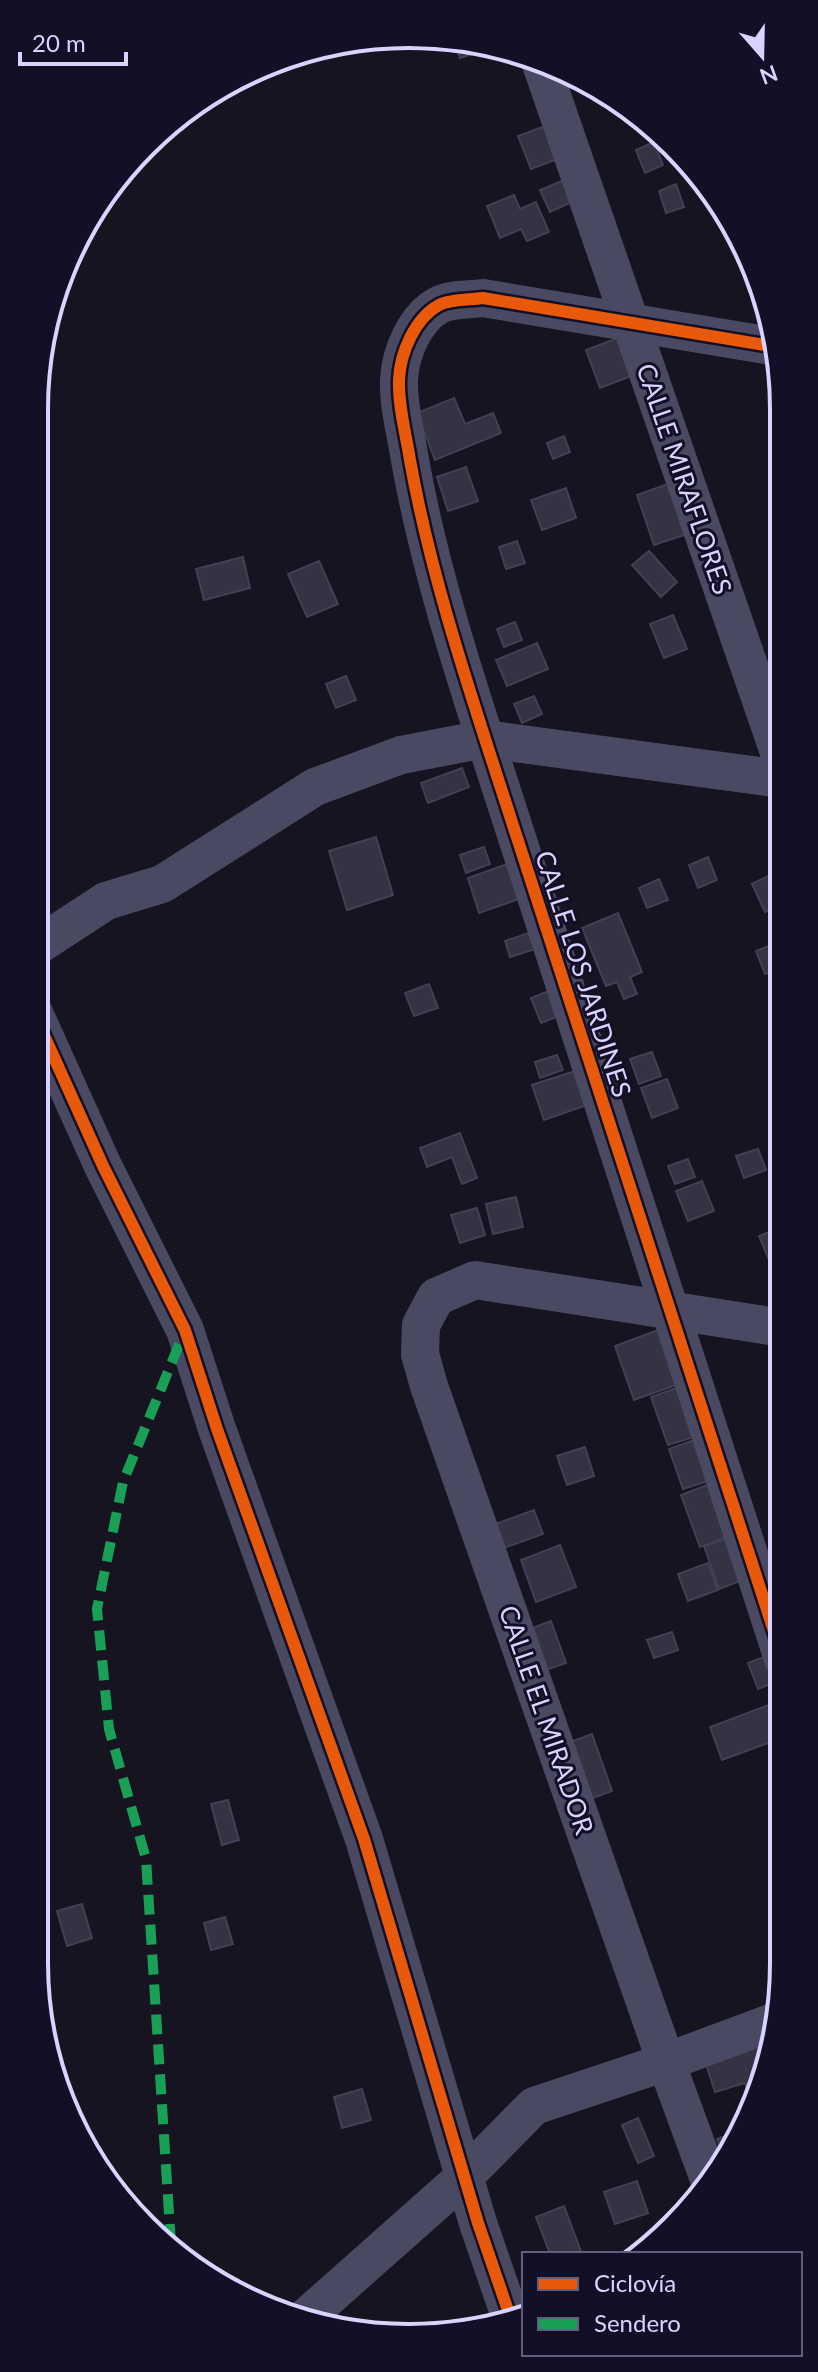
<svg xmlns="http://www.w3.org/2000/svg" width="818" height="2372" font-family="Lato,sans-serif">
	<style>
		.building { fill: #343243; stroke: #433f54; stroke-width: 2 }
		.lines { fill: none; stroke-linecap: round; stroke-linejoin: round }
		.minor { stroke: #4a4962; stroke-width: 38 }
		.quiet { stroke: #1a9f57; stroke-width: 10; stroke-dasharray: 20 10; stroke-linecap: butt }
		.cycleway-casing { stroke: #130f26; stroke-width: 17 }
		.cycleway { stroke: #e8590c; stroke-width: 12 }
		.labels { text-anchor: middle; stroke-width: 6; stroke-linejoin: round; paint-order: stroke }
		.street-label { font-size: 26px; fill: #d9d4ff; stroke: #130f26 }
		.rim { fill: none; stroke: #d9d4ff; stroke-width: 4 }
	</style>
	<rect width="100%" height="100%" fill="#161421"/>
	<g class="building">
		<path d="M455,43L496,46L460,58Z"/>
		<path d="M621,104L638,118L628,122Z"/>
		<path d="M545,126L558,159L531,169L518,136Z"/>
		<path d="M654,142L663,165L645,173L636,150Z"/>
		<path d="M564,180L574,201L550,212L540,190Z"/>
		<path d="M676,184L684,207L666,213L659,191Z"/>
		<path d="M514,195L520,209L536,202L549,232L527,241L521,229L500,238L487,206Z"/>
		<path d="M623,336L637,374L600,388L586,350Z"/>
		<path d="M454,398L465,424L493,413L501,433L435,460L417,413Z"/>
		<path d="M564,436L570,452L553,459L547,443Z"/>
		<path d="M466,467L478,501L448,511L437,477Z"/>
		<path d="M676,481L693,532L654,545L637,495Z"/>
		<path d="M566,488L576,518L542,530L531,500Z"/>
		<path d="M517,541L525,563L506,569L499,547Z"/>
		<path d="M649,551L677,582L661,597L632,565Z"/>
		<path d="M243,557L250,588L204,600L196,569Z"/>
		<path d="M319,561L338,604L307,617L288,574Z"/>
		<path d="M673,615L687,649L664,658L650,624Z"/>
		<path d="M515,622L522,640L504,647L497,629Z"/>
		<path d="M537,643L548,669L507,686L496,660Z"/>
		<path d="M346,676L356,700L336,708L326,684Z"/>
		<path d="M534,696L542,714L522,723L514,704Z"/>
		<path d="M462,768L469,787L428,803L421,783Z"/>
		<path d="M376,837L393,895L347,910L329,851Z"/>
		<path d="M484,847L490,864L466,873L460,855Z"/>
		<path d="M708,857L717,880L698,888L689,865Z"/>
		<path d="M507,864L519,899L479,913L468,878Z"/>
		<path d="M772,874L782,895V905L765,912L752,884Z"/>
		<path d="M659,879L668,900L647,908L639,888Z"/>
		<path d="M618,913L642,972L630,977L637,994L624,999L617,982L606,986L582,928Z"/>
		<path d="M529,933L535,949L510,957L505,941Z"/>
		<path d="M774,944L782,968L765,974L756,951Z"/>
		<path d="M429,984L438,1008L414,1016L405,993Z"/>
		<path d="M554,989L564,1014L541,1023L531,998Z"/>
		<path d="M652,1052L661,1076L639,1084L630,1059Z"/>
		<path d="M557,1055L563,1070L540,1078L535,1062Z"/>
		<path d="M581,1069L593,1103L544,1120L532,1085Z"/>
		<path d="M667,1079L678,1108L652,1118L641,1088Z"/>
		<path d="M460,1133L477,1178L462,1184L452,1157L427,1167L420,1148Z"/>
		<path d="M758,1149L766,1170L744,1178L736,1156Z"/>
		<path d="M688,1159L695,1177L675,1184L668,1166Z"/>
		<path d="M702,1181L714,1211L688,1221L676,1191Z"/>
		<path d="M516,1197L523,1227L493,1234L486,1204Z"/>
		<path d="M477,1208L485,1235L460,1243L451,1215Z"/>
		<path d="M780,1228L783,1234V1254L769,1260L759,1236Z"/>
		<path d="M658,1330L679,1384L634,1400L615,1346Z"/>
		<path d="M679,1387L697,1436L668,1445L651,1397Z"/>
		<path d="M697,1439L711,1480L683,1489L669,1449Z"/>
		<path d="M585,1447L594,1476L567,1485L557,1456Z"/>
		<path d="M783,1481V1518L771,1486Z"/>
		<path d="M712,1483L730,1536L700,1547L681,1495Z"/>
		<path d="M534,1510L543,1534L498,1550L490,1526Z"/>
		<path d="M731,1537L746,1579L719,1589L704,1546Z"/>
		<path d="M560,1545L576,1587L536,1602L521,1560Z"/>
		<path d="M708,1563L718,1590L688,1601L678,1574Z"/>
		<path d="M551,1621L566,1663L535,1674L521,1632Z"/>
		<path d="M672,1632L678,1650L654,1658L647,1640Z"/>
		<path d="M771,1654L780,1680L758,1689L748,1663Z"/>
		<path d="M774,1703L784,1729V1737L722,1760L710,1727Z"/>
		<path d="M592,1734L612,1791L585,1801L565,1744Z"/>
		<path d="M228,1800L239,1840L222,1845L211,1804Z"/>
		<path d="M82,1904L92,1938L67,1946L57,1911Z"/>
		<path d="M225,1917L233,1944L211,1950L204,1923Z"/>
		<path d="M769,2037L773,2050L771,2060L752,2103L745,2083L715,2092L704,2058Z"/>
		<path d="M362,2089L371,2120L342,2128L334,2097Z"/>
		<path d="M638,2118L654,2156L638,2163L622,2125Z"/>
		<path d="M739,2132L725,2162L717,2139Z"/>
		<path d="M637,2181L648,2213L615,2224L604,2192Z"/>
		<path d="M564,2206L582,2254H550L536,2217Z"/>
	</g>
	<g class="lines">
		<g class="minor">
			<path d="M540,61L782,761"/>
			<path d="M777,347L483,298C470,300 450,299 439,305C415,318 400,353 399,380C398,406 406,434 410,460C431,579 473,701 510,816C599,1097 690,1378 783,1659"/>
			<path d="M34,948L106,901L162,884L315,787L401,755L485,739L782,779"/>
			<path d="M34,1013L103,1166L185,1330L217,1429L364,1839L478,2223L512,2322"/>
			<path d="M710,2182L666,2062L429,1386L420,1354L421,1325L436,1297L475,1280L783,1328"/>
			<path d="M305,2318L464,2177L534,2106L666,2062L776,2021"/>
		</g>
		<path class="quiet" d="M171,2244L146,1859L109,1729L97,1609L123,1482L185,1330"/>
		<g class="cycleway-casing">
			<g id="cycleway">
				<path d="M777,347L483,298C470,300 450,299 439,305C415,318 400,353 399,380C398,406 406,434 410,460C431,579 473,701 510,816C599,1097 690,1378 783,1659"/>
				<path d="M34,1013L103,1166L185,1330L217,1429L364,1839L478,2223L512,2322"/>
			</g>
		</g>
		<use href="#cycleway" class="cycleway"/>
	</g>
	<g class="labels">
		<g class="street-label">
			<text transform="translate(684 479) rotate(71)" y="9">CALLE MIRAFLORES</text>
			<text transform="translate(583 974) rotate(72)" y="9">CALLE LOS JARDINES</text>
			<text transform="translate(546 1720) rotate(71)" y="9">CALLE EL MIRADOR</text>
		</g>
	</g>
	<path d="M0 0H818V2372H0ZM409 48H409A361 361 0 0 1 770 409V1963A361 361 0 0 1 409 2324H409A361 361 0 0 1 48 1963V409A361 361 0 0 1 409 48Z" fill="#130f26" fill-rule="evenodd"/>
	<path class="rim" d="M409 48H409A361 361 0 0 1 770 409V1963A361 361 0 0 1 409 2324H409A361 361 0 0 1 48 1963V409A361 361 0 0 1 409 48Z"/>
	<rect x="522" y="2252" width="280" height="104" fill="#130f26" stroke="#625e7d" stroke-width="2"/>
	<rect x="538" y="2278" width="40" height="12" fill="#e8590c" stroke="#625e7d" stroke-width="2"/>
	<text x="594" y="2292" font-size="24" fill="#d9d4ff">Ciclovía</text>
	<rect x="538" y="2318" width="40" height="12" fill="#1a9f57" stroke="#625e7d" stroke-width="2"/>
	<text x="594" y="2332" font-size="24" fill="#d9d4ff">Sendero</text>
	<g transform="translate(762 56) rotate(160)" stroke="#130f26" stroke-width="6" paint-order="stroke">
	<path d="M0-6L14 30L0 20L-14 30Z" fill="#d9d4ff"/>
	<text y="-12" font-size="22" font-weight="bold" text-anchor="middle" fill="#d9d4ff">N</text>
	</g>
	<path d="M20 52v12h106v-12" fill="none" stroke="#d9d4ff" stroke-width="4"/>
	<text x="32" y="52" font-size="24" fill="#d9d4ff" stroke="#130f26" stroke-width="6" paint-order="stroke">20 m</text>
</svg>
